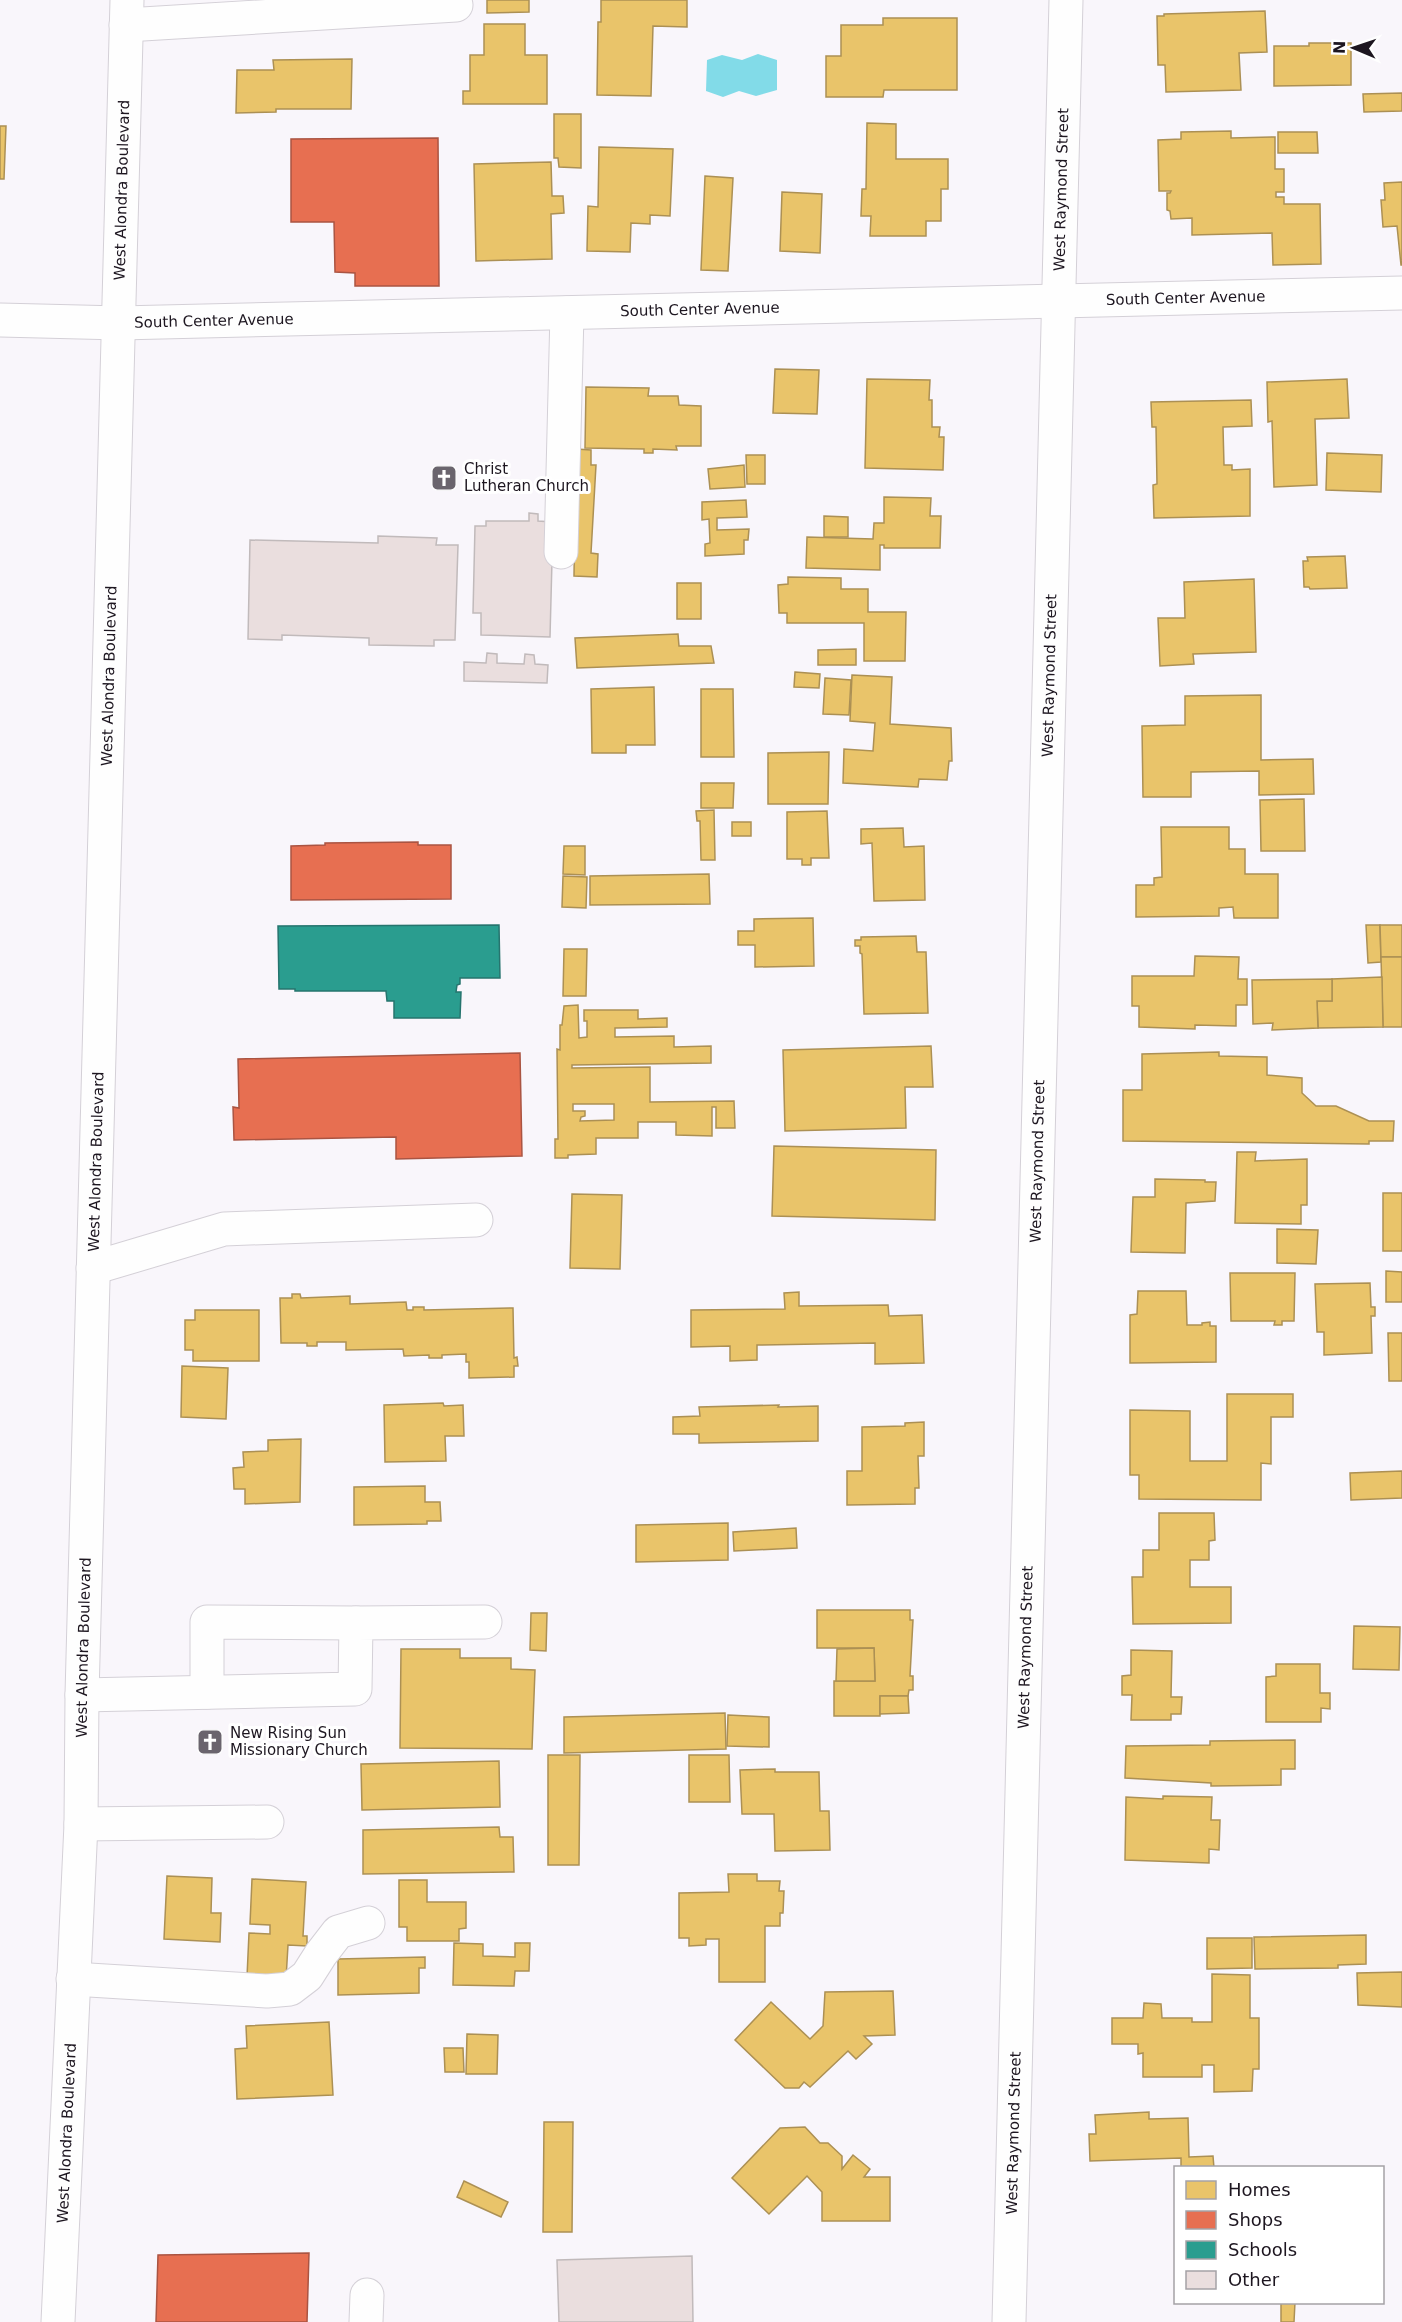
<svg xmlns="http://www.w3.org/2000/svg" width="1402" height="2322" font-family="'DejaVu Sans',sans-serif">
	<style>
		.water { fill: #82dbe8 }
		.homes { fill: #e9c46a; stroke: #ac9054; stroke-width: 1.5; fill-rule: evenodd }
		.shops { fill: #e76f51; stroke: #aa5442; stroke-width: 1.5 }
		.schools { fill: #2a9d8f; stroke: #26746e; stroke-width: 1.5 }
		.building { fill: #eadede; stroke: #c1babb; stroke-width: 1.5 }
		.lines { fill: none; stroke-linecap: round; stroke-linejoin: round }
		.minor-casing { stroke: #d4d0d7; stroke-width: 35 }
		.major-casing { stroke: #d4d0d7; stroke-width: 35 }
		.minor { stroke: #fefefe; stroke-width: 33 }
		.major { stroke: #fefefe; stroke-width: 33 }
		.labels { text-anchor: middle; stroke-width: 6; stroke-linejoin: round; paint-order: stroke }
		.street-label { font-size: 15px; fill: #1d1620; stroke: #fff }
		.poi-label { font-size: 15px; fill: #1d1620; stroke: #fff; text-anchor: start }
	</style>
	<rect width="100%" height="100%" fill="#f9f6fb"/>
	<path class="water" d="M758,54L777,60V90L756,96L739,91L723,97L706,91L707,60L722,55L742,60Z"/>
	<g class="homes">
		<path d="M487,0H529V12L487,13Z"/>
		<path d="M601,0H687V27L653,26L651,96L597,95L598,22H601Z"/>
		<path d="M1265,11L1267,52L1239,53L1241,90L1166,92L1165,65H1158L1157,16H1164V14Z"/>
		<path d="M883,18H957V90H884L883,97H826V56H841V25H883Z"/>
		<path d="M484,24H525V55H547V104H463V91H470V55H484Z"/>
		<path d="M1309,43H1351V85L1274,86V46H1309Z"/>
		<path d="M352,59L351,109H276V112L236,113L237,70H274L273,60Z"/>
		<path d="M1402,93V111L1364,112L1363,94Z"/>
		<path d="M554,114H581V168L559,167L558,158H554Z"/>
		<path d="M867,123L896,124V159H948V189H941V221H926V236H870L871,216H861L862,189H866Z"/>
		<path d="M0,126H6L4,179H0Z"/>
		<path d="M1231,131V138L1275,137V169H1284V192H1276V197H1284V204H1320L1321,264L1273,265L1272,233L1192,235V218L1171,219L1170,211L1167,210V193H1170L1171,191H1159L1158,140L1181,139V132Z"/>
		<path d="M1278,132H1317L1318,153H1278Z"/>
		<path d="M599,147L673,149L670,216L650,215V224L631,223L630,252L587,251L588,206L598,207Z"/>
		<path d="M551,162L552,196H563L564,213L551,214L552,259L476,261L474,164Z"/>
		<path d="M705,176L733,178L728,271L701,270Z"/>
		<path d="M1402,182V265H1401L1397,226L1383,227L1381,200H1385L1384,183Z"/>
		<path d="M782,192L822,194L820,253L780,251Z"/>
		<path d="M775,369L819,370L817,414L773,413Z"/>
		<path d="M867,379L930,380L929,400H932V427H940L939,437H944L943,470L865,468Z"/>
		<path d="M1347,379L1349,418L1315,419L1317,485L1274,487L1272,421L1268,422L1267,382Z"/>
		<path d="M586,387L649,388L648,396H678L679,405L701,406V446H676L677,450L653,449V453H644V449L585,448Z"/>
		<path d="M1251,400L1252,426L1223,427L1224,465H1232V470L1250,469V516L1154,518L1153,485L1157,484L1156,427H1152L1151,402Z"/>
		<path d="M576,449L591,450V465H596L591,553L598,554L597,577L574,576Z"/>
		<path d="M1327,453L1382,455L1381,492L1326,490Z"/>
		<path d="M746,455H765V484H747Z"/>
		<path d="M744,465L745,487L710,489L708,469Z"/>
		<path d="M884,497L931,498L930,516H941L940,548H884V545H880V570L806,568L807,537L873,539L874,523H884Z"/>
		<path d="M746,500L747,517L717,518V530L749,529L748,540H744V554L705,556V544L710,543L709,519L702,520V502Z"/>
		<path d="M824,516L848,517V537H824Z"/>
		<path d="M1345,556L1347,588L1310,589L1309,587H1304L1303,561H1308L1307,557Z"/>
		<path d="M788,577L841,578V589H868V612H906L905,661H864V623H787V613H779L778,585L788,584Z"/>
		<path d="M1254,579L1256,652L1193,654L1194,664L1160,666L1158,618H1185L1184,582Z"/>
		<rect x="677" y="583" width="24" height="36"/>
		<path d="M678,634L679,646H711L714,663L577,668L575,638Z"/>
		<path d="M856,649V665H818V650Z"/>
		<path d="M795,672L820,674L819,688L794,687Z"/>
		<path d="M852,675L892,677L890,724L951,728L952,761H949L947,780L919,779L918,787L843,783L844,749L873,751L875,723L850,721Z"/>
		<path d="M825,678L851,680L849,715L823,714Z"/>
		<path d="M654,687L655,745H626V753H592L591,689Z"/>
		<path d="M701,689H733L734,757H701Z"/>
		<path d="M1261,695V760L1313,759L1314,794L1259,795V771L1191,772V797H1143L1142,726L1185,725V696Z"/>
		<path d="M829,752L828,804H768V753Z"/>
		<path d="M701,783H734L733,808H701Z"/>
		<path d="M1304,799L1305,851H1261L1260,800Z"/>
		<path d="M714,810L715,860H701L700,821H697L696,811Z"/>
		<path d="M827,811L829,858H811V865H802V859H787V812Z"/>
		<rect x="732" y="822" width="19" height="14"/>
		<path d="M1161,827H1229V849H1245V874H1278V918H1234L1233,907L1219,908V916L1136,917V885H1154V878L1162,877Z"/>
		<path d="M903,828L904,847L924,846L925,900L874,901L872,843L861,844V829Z"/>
		<path d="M564,846H585V875L563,874Z"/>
		<path d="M709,874L710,904L590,905V876Z"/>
		<path d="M563,876L587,877L586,908L562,907Z"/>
		<path d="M813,918L814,966L755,967V945H738V931H754V919Z"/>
		<path d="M1366,925H1380L1381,962L1368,963Z"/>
		<path d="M1380,925H1402V957H1381Z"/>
		<path d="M916,936L917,952H926L928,1013L864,1014L862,954L860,953V946H855V940H861V937Z"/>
		<path d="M564,949H587L586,996H563Z"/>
		<path d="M1195,956L1239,957L1238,979H1247V1005H1236V1026L1195,1025V1029L1139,1027V1006H1132V976H1194Z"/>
		<path d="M1381,957H1402V1027H1383Z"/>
		<path d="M1382,977L1383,1027L1318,1028L1317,1001H1332V979Z"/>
		<path d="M1332,979V1001H1317L1318,1028L1272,1030L1273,1023L1253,1024L1252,980Z"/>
		<path d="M578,1005L579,1038L587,1037V1021H584V1010H638V1019L667,1018V1027L615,1028V1037L674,1036V1047L711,1046V1063L572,1065V1068L650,1067V1102L734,1101L735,1128H716V1107H712V1136L676,1135V1122H638V1138H596V1154L568,1155V1158H555V1139H558L557,1049L560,1050V1025H562L564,1006ZM573,1104H614V1120L580,1121L581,1117L585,1116V1111H573Z"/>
		<path d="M931,1046L933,1087H905L906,1128L785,1131L783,1050Z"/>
		<path d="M1219,1052V1056L1267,1057V1075L1302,1078V1093L1316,1106H1336L1369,1121H1394L1393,1141H1369V1144L1123,1141V1090H1142V1054Z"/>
		<path d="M774,1146L936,1150L935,1220L772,1216Z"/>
		<path d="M1237,1152H1256L1255,1161L1307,1159V1205H1301V1224L1235,1223Z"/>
		<path d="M1155,1179L1205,1180V1182H1216L1215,1201L1186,1203L1185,1253L1131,1252L1133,1197H1155Z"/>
		<rect x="1383" y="1193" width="19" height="58"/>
		<path d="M572,1194L622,1195L620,1269L570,1268Z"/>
		<path d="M1277,1229L1318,1230L1316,1264L1277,1263Z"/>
		<path d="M1386,1271L1402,1272V1302H1386Z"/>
		<path d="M1230,1273H1295L1294,1321H1282V1325H1274L1275,1321H1231Z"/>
		<path d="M1370,1283L1371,1307H1375V1316H1371L1372,1353L1324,1355V1332H1317L1315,1284Z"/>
		<path d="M1138,1291H1186L1187,1325H1202V1323L1210,1322V1326H1216V1362L1130,1363V1315L1137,1314Z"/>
		<path d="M799,1292V1306L888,1305L889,1316L922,1315L924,1363L875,1364V1343L757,1345V1360L730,1361V1346L691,1347V1310L785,1309L784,1293Z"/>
		<path d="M292,1294H300L301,1298L350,1296V1304L406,1302L407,1310H413V1307H424V1310L513,1308L514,1358L517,1357L518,1366H514V1377L469,1378V1362H466V1354L442,1355V1358H429V1355L404,1356L403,1349L346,1350V1342H317V1346H307V1343H281L280,1298H292Z"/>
		<path d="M195,1310H259V1361H193V1350H185V1320H195Z"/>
		<path d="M1388,1333H1402V1381H1389Z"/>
		<path d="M182,1366L228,1368L226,1419L181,1417Z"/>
		<path d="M1227,1394H1293V1417H1271V1464L1261,1463V1500L1139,1499V1475H1130V1410L1190,1411V1461H1227Z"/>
		<path d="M443,1403L444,1406L463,1405L464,1436H445L446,1461L385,1462L384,1405Z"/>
		<path d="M779,1405L778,1407L818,1406V1441L699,1443V1434H673V1417L700,1416L699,1407Z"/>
		<path d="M924,1422V1456H918L919,1488H915V1504L847,1505V1471H862V1427L905,1426V1423Z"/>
		<path d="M301,1439L300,1502L245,1504V1489H234L233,1468L244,1467L243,1452L268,1451V1440Z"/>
		<path d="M1402,1471V1498L1351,1500L1350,1473Z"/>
		<path d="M425,1486V1502H440L441,1521H427V1524L354,1525V1487Z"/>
		<path d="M1159,1513H1214L1215,1540L1209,1541V1560H1190V1587H1231V1623L1133,1624L1132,1577H1143V1550H1159Z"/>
		<path d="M728,1523V1560L636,1562V1525Z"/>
		<path d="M796,1528L797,1548L734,1551L733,1532Z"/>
		<path d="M817,1610H910V1620H913L910,1676H913V1690H909L908,1696H880V1716H834V1681H875L874,1648H817Z"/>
		<path d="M531,1613H547L546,1651L530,1650Z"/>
		<path d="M1354,1626L1400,1627L1399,1670L1353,1669Z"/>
		<path d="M874,1648L875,1681H836L837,1649Z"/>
		<path d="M401,1649H460V1658H511V1669L535,1670L532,1749L400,1748Z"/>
		<path d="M1131,1650L1172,1651L1171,1697H1182L1181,1714H1171V1720H1131L1132,1695H1122V1676L1131,1675Z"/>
		<path d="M1276,1664H1320V1693H1330V1709L1321,1708V1722H1266V1677L1276,1676Z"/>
		<path d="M880,1696H908L909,1713L880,1714Z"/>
		<path d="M725,1713L726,1749L564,1753V1717Z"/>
		<path d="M728,1715L769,1717V1747L727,1746Z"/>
		<path d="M1295,1740V1769H1281V1785L1211,1786V1783L1125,1778L1126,1746L1210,1745V1741Z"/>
		<path d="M548,1755H580L579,1865H548Z"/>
		<path d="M689,1755H729L730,1802H689Z"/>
		<path d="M499,1761L500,1807L362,1810L361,1764Z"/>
		<path d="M775,1769V1772H819L820,1811H829L830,1850L775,1851L774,1814H742L740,1770Z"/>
		<path d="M1163,1796L1212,1797L1211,1820H1220L1219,1850L1209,1849V1863L1125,1860L1126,1797L1163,1799Z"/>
		<path d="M499,1827L500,1837H513L514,1872L363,1874V1830Z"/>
		<path d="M728,1874H757V1881H780L779,1891H784L783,1913H780V1926H765V1982H719V1939H706V1945L689,1946V1938H679V1893L729,1892Z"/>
		<path d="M167,1876L212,1878L211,1913H221L220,1942L164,1939Z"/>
		<path d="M252,1879L306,1882L303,1936H307V1946L288,1945L286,1979L247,1977L249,1933L270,1934V1925L250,1924Z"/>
		<path d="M399,1880H427V1902H466V1928L459,1929V1941H407V1927H399Z"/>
		<path d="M1366,1935V1964L1338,1965V1968L1255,1969L1254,1937Z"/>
		<path d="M1207,1938H1252V1968L1207,1969Z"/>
		<path d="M454,1943L483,1944V1956L515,1957V1943H530L529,1971H515L514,1986L453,1985Z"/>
		<path d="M425,1957V1968H419V1993L338,1995V1959Z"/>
		<path d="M1402,1972V2007L1358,2005L1357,1973Z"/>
		<path d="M1212,1974L1250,1975V2018H1259V2069H1253L1252,2091L1214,2092V2065H1202V2077H1143V2053L1138,2054V2044H1112V2018H1143L1144,2003L1161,2004L1162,2018H1192V2022H1212Z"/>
		<path d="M893,1991L895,2035L864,2036L872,2044L856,2059L848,2051L810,2087L804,2082L799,2088H785L735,2040L771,2002L810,2039L823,2026L825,1992Z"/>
		<path d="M329,2022L333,2095L237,2099L235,2049L247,2048L246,2026Z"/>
		<path d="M467,2034L498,2035L497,2074H466Z"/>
		<path d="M444,2048H463L464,2072H445Z"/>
		<path d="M1149,2112V2119L1188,2118L1189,2157L1213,2156L1214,2168H1181V2158L1090,2161L1089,2134H1096L1095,2115Z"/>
		<path d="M544,2122H573L572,2232H543Z"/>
		<path d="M805,2127L820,2143H828L842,2156V2169L853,2155L870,2169L864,2177H890V2221H822V2192L807,2176L769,2214L732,2178L780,2128Z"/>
		<path d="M464,2181L508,2202L501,2217L457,2197Z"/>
		<path d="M1281,2302H1295L1294,2322H1281Z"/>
	</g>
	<g class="shops">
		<path d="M438,138L439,286H355V273L335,272L334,222H291V139Z"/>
		<path d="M418,842V845H451V899L291,900V846L325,845V843Z"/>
		<path d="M520,1053L522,1156L396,1159V1137L234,1140L233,1107L239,1108L238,1059Z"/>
		<path d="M309,2253L307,2322H156L158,2255Z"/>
	</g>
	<path class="schools" d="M499,925L500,978H460V984L457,985L456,992H461L460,1018H394V1001H387L386,991H295V989H279L278,926Z"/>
	<g class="building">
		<path d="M529,513L538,514V521L553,522L550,637L481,635V613H473L475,526H486V521H529Z"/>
		<path d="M378,536L437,538L436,545H458L455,640H434V646L369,645V638L282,635V640L248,639L250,540L378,543Z"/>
		<path d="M487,653L497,654V663L524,664L525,654L534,655L535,664L548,665L547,683L464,681V662L486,663Z"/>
		<path d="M692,2256L693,2322H559L557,2260Z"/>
	</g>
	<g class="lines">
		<g class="minor-casing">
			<g id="minor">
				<path d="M126,25L456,5"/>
				<path id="s1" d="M0,320L120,323L1402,293"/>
				<path d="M561,552L567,313"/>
				<path d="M93,1268L224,1229L476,1220"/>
				<path d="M207,1692V1622L356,1623"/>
				<path d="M82,1695L355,1689L356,1623L485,1622"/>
				<path d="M81,1824L267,1822"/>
				<path d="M73,1979L267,1991L290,1989L307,1976L321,1954L338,1932L368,1923"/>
				<path d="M366,2322L367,2295"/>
				<path id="s2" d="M1009,2322L1066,0"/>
			</g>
		</g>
		<g class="major-casing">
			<g id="major">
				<path id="s3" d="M58,2322L81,1824L82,1695L127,0"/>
			</g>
		</g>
		<use href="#minor" class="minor"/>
		<use href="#major" class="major"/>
	</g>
	<defs>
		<g id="church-square" transform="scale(1.35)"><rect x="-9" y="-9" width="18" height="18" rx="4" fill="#6a646d" stroke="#fff"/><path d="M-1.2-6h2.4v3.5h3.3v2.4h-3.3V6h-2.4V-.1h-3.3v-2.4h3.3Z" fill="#fff"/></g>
	</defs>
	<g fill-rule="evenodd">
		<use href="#church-square" x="444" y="478"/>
		<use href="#church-square" x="210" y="1742"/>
	</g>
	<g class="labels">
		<g class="street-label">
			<text dy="5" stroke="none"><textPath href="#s2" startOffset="2133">West Raymond Street</textPath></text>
			<text dy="5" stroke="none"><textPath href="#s3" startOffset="2133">West Alondra Boulevard</textPath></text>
			<text dy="5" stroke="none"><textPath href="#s1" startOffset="1186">South Center Avenue</textPath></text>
			<text dy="5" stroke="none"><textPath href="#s1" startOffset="700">South Center Avenue</textPath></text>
			<text dy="5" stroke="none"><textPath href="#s1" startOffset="214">South Center Avenue</textPath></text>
			<text dy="5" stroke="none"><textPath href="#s3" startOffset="1647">West Alondra Boulevard</textPath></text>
			<text dy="5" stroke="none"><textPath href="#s2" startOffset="1647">West Raymond Street</textPath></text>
			<text dy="5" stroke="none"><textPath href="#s3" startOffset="1161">West Alondra Boulevard</textPath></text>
			<text dy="5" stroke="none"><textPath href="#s2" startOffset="1161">West Raymond Street</textPath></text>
			<text dy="5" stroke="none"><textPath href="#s3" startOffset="675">West Alondra Boulevard</textPath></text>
			<text dy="5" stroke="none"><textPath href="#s2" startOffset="675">West Raymond Street</textPath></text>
			<text dy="5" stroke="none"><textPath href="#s3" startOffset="189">West Alondra Boulevard</textPath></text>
			<text dy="5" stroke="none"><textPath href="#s2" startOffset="189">West Raymond Street</textPath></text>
		</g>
		<g class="poi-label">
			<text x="464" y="474">Christ<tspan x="464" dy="17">Lutheran Church</tspan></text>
			<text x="230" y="1738">New Rising Sun<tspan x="230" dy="17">Missionary Church</tspan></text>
		</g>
	</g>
	<rect x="1174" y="2166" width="210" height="138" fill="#ffffff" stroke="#a5a2a6" stroke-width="1.5"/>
	<rect x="1186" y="2181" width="30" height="18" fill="#e9c46a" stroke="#a5a2a6" stroke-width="1.5"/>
	<text x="1228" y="2196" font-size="18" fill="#1d1620">Homes</text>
	<rect x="1186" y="2211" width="30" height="18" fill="#e76f51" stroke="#a5a2a6" stroke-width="1.5"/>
	<text x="1228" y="2226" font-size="18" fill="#1d1620">Shops</text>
	<rect x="1186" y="2241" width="30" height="18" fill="#2a9d8f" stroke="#a5a2a6" stroke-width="1.5"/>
	<text x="1228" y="2256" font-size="18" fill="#1d1620">Schools</text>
	<rect x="1186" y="2271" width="30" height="18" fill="#eadede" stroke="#a5a2a6" stroke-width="1.5"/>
	<text x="1228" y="2286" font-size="18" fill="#1d1620">Other</text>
	<g transform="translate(1354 48) rotate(272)" stroke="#ffffff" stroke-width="4.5" paint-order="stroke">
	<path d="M0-4.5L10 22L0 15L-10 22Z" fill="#1d1620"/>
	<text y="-9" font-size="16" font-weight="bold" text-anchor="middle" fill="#1d1620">N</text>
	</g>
</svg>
